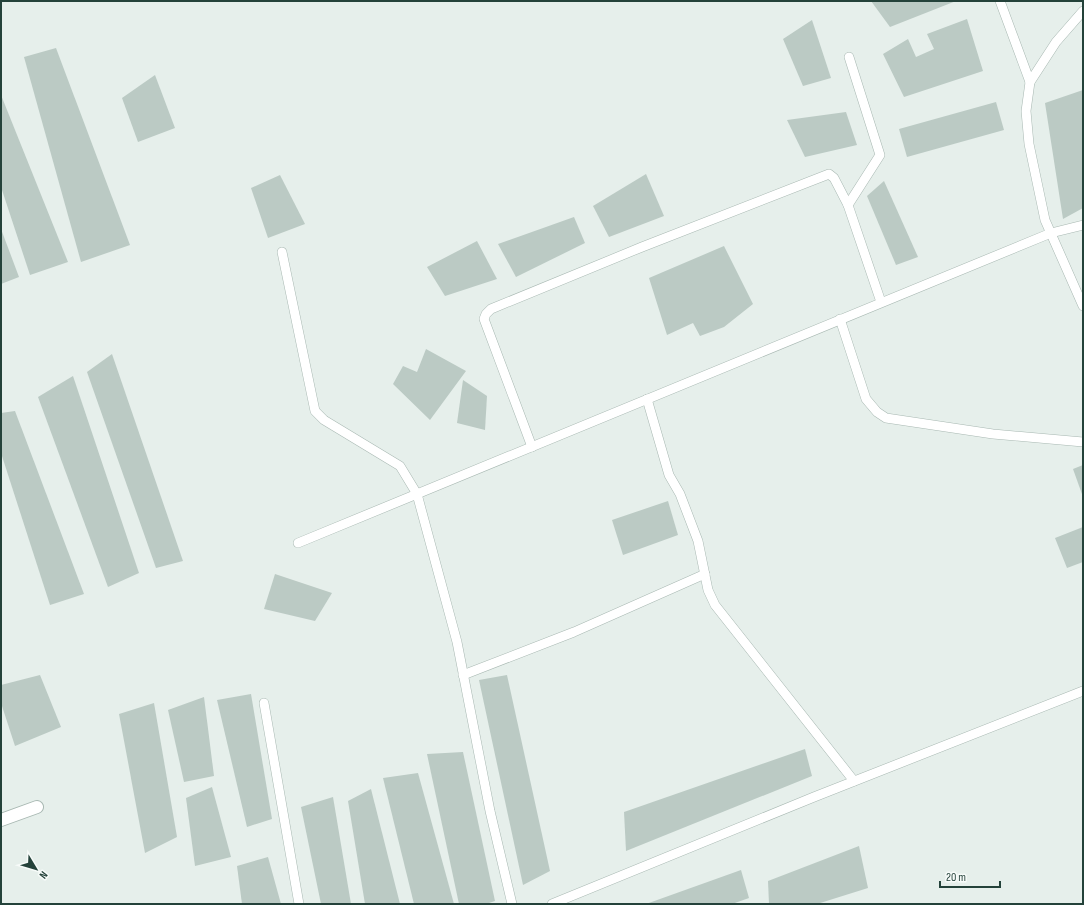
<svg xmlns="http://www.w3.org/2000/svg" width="1084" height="905" font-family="'Sofia Sans Condensed',sans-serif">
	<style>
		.building { fill: #bbcac4 }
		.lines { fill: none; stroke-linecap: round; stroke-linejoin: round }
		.service-casing { stroke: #a8b8b2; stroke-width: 10 }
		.minor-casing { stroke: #a8b8b2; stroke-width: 14 }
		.service { stroke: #fff; stroke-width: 9 }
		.minor { stroke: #fff; stroke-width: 12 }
	</style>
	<rect width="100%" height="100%" fill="#e6efeb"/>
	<g class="building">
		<path d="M871,1H956L890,27Z"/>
		<path d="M967,19L983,71L904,97L883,54L908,39L916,57L934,49L927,34Z"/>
		<path d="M812,20L831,78L803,86L783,39Z"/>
		<path d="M56,48L130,245L81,262L24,57Z"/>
		<path d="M155,75L175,128L138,142L122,98Z"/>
		<path d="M1083,90V208L1063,219L1045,103Z"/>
		<path d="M1,95L68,262L30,275L1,187Z"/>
		<path d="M996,102L1004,130L907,157L899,129Z"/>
		<path d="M846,112L857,145L805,157L787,120Z"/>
		<path d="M646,174L664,216L609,237L593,206Z"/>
		<path d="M280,175L305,224L268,238L251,188Z"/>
		<path d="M884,181L918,257L896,265L867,196Z"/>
		<path d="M574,217L585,243L516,277L498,244Z"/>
		<path d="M1,229L19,277L1,284Z"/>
		<path d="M477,241L497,279L445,296L427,267Z"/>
		<path d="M724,246L753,304L724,327L700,336L693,323L667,335L649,278Z"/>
		<path d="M426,349L466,371L430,420L393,384L403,366L417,372Z"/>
		<path d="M112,354L183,561L156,568L87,372Z"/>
		<path d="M73,376L139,573L108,587L38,397Z"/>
		<path d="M463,380L487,396L485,430L457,423Z"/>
		<path d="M15,411L84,594L50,605L1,453V413Z"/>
		<path d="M1083,465V497L1073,469Z"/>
		<path d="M668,501L678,535L623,555L612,520Z"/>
		<path d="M1083,527V562L1067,568L1055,538Z"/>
		<path d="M275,574L332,593L315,621L264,609Z"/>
		<path d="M40,675L61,727L15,746L1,703V685Z"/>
		<path d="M507,675L550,871L523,885L479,680Z"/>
		<path d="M251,694L272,819L247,827L217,700Z"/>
		<path d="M204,697L214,776L184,782L168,710Z"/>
		<path d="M154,703L177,837L145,853L119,714Z"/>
		<path d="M805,749L812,776L626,851L624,812Z"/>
		<path d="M463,752L495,901L486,904H459L427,754Z"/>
		<path d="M418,773L454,904H414L383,778Z"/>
		<path d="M212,787L231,857L195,866L186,798Z"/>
		<path d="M371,789L400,904H365L348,801Z"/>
		<path d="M333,797L351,904H321L301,807Z"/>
		<path d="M859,846L868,888L817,904H769L768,881Z"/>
		<path d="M268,857L281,904H242L237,866Z"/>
		<path d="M741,870L749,898L732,904H646Z"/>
	</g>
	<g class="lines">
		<g class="service-casing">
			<g id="service">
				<path d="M1000,1L1030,82"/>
				<path d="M1083,11L1056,42L1030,82L1026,111L1029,144L1045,220L1083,306"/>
				<path d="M849,57L880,155L848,205L881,302"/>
				<path d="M282,252L315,411L324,420L400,466L417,494L457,642L490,811L512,904"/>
				<path d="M840,319L866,399L877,412L886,418L993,434L1083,442"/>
				<path d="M647,399L669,475L680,494L698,541L708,590L715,605L854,781"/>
				<path d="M532,447L484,319L486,314L491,309L642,247L829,174L834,178L848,205"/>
				<path d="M298,543L1051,233L1083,225"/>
				<path d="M463,675L574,632L705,574"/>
				<path d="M264,703L299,904"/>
				<path d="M552,904L814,797L1083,691"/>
			</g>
		</g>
		<g class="minor-casing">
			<path id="minor" d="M1,820L37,807"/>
		</g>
		<use href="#service" class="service"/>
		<use href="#minor" class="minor"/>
	</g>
	<rect width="1084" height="905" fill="none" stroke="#24423a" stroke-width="4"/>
	<g transform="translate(36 869) rotate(128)" stroke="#f7fbf9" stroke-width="3" paint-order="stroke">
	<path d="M0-3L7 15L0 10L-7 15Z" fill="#24423a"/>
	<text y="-6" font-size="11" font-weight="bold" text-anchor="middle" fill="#24423a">N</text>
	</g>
	<path d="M940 881v6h60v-6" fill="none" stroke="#24423a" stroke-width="2"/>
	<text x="946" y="881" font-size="12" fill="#24423a" stroke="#f7fbf9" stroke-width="3" paint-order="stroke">20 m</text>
</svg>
